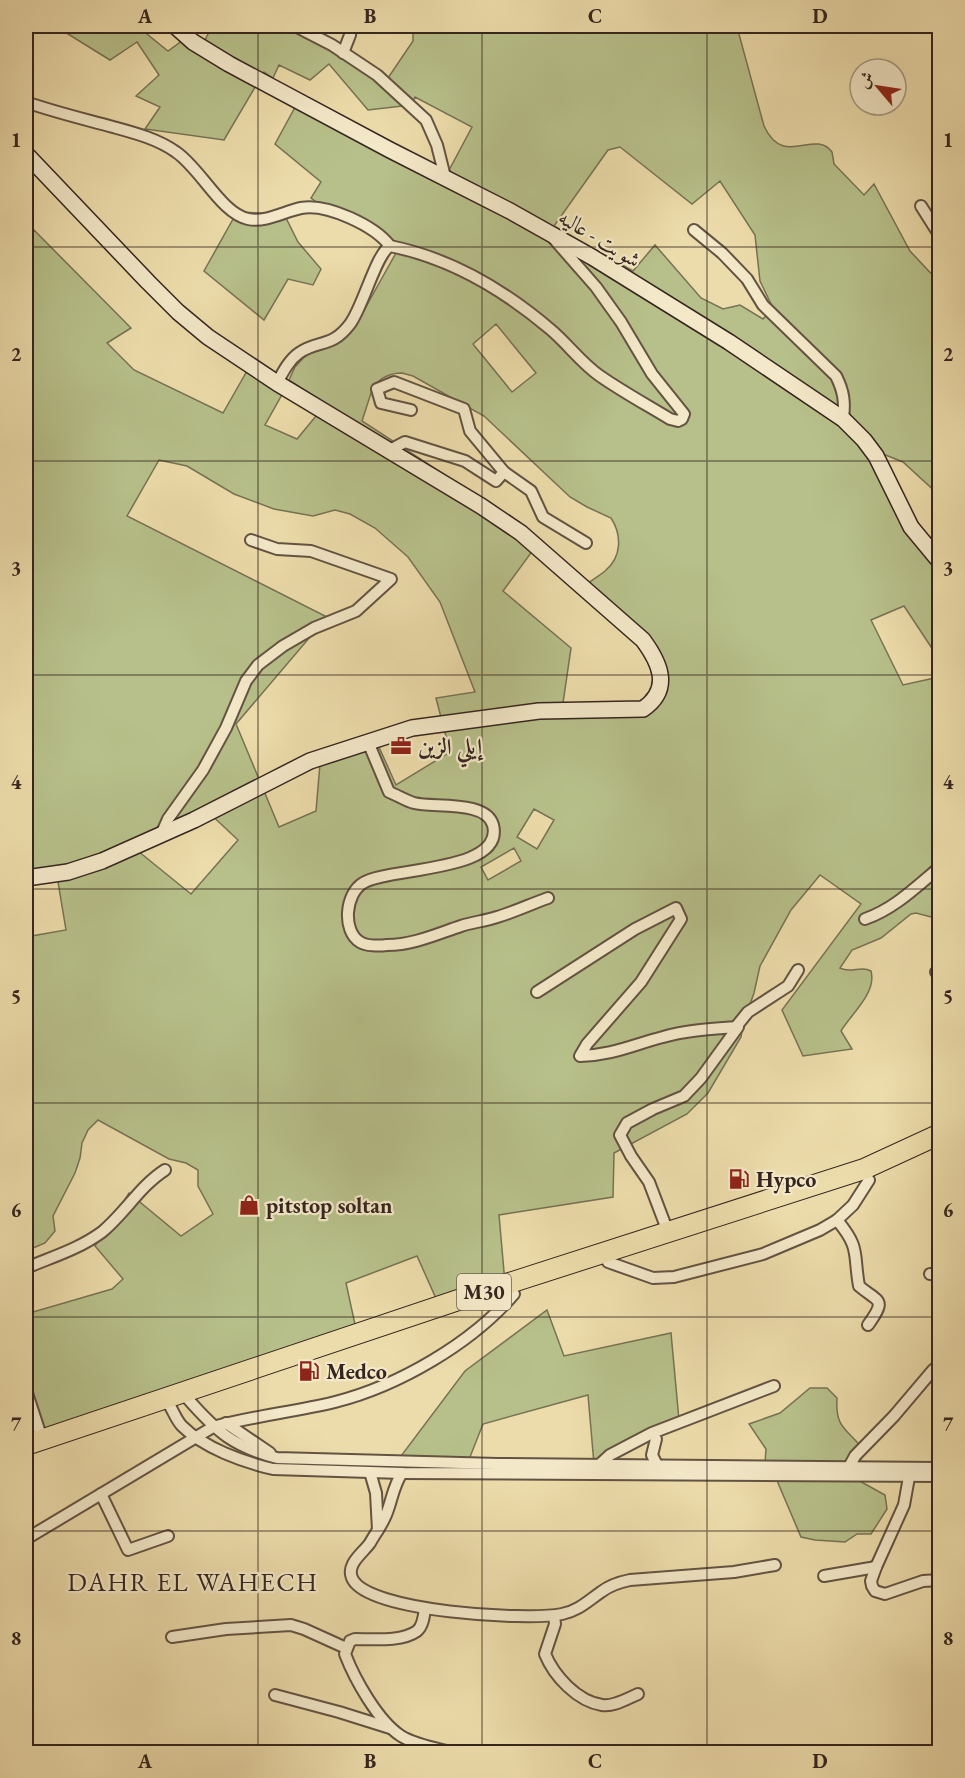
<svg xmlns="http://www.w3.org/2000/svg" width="965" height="1778" font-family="'EB Garamond',Amiri,serif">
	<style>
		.green { fill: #b7c08a; stroke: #767254; stroke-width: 1.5; fill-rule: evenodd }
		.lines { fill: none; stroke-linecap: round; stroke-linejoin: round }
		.street-casing { stroke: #635342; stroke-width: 14 }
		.secondary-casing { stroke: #35251f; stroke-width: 18 }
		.highway-casing { stroke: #35251f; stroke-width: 22 }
		.street { stroke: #f3e8c8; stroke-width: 10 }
		.secondary { stroke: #f3e8c8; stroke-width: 15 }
		.highway { stroke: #eddcab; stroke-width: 20 }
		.grid { fill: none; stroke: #35251f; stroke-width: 1.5; stroke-opacity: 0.55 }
		.labels { text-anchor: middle; stroke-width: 4.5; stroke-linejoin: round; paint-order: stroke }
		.shield { fill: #f3e8c8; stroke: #6e6052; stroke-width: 1.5 }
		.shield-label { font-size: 21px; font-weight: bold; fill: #35251f }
		.street-label { font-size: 22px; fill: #35251f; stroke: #f3e8c8 }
		.poi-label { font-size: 22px; font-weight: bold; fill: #35251f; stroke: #f3e8c8; text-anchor: start }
		.quarter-label { font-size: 26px; letter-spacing: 1.5px; fill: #35251f; stroke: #f3e8c8 }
		.neatline { fill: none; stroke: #35251f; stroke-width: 2 }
		.grid-label { font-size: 20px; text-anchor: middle; font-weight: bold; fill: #35251f }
	</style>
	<rect width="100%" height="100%" fill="#eddcab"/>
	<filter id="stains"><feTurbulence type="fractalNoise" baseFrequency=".00333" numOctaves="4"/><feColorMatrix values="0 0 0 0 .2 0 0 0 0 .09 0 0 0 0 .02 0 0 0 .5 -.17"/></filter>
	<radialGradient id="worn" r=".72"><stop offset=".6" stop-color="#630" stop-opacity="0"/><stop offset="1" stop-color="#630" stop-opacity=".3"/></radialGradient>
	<g class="green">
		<path d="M55,26H137L168,51L182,41L199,52L212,26H293L388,78L413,41V26H739L737,27L764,126C784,169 814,128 832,152L834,164L864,195L874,184L910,251L940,283L939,495L903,462L883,454L939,568V659L904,606L871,620L903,685L939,677V919L916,913L911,914L881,938L852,950L840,968C851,974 861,965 871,971C877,993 851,1014 841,1031L852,1049L803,1056L782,1010L861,904L820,875L791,910L760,966L754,993L743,1024L741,1037L708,1093L687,1114L614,1153L613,1197L499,1215L505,1283L439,1305L417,1256L346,1283L356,1329L46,1434L26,1374V1314L112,1289L123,1279L95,1246L129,1193L181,1236L213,1214L198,1186V1170L186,1163L169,1159L98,1120L88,1130L82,1143L80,1158L75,1173L53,1216L55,1231L45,1243L26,1251V937L66,930L57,876L26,884V238L34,230L131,328L107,343L134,370L223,413L247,371L284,391L265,425L297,439L326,404L289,380L295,367L305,356L358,321L401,244L327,210L311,198L321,182L275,144L299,100L448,172L472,127L415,97L411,105L368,110L329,64L310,80L279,65L273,78L264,72L224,140L145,129L160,107L136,96L159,75L137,42L110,60ZM620,147L692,204L720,181L755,235L760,281L773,308L763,319L740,305L723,309L701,298L655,245L633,271L554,226L608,150ZM496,324L536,373L512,392L473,344ZM402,373L413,376L484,416L570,497L587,507L611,518C622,535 622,557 605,571C598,577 591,580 585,586L654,662L653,689L635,711H607L563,703L571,648L503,591L539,542L456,482L362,421L373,387C381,377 390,373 402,373ZM159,460L187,466L234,494L274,509L313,516L335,510L350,514L375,528L408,557L440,602L475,692L436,698L450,752L396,785L374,736L321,752L316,811L279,827L236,724L327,617L127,516ZM205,809L238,840L191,894L133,847ZM534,809L554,820L537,849L517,837ZM514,848L521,861L488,880L481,867Z"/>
		<path d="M237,212L284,214L298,242L321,269L313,285L288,279L264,320L204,271Z"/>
		<path d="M547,1310L564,1356L671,1333L679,1420L594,1464L588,1395L483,1424L468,1462L401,1456L465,1371Z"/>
		<path d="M810,1388H827L837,1398C835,1428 846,1428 863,1449L856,1479L885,1495L887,1509L871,1534H857L845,1542L815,1540L801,1537L775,1476L765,1463L766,1449L749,1424L780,1413Z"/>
	</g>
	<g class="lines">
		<g class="street-casing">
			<g id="street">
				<path d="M299,28L332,45L377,75L426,120L437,145L445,177"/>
				<path d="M343,53L350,35L351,26"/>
				<path d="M26,102C54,112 84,119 113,127C135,133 158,139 176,152C201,169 221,213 248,219C266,223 285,211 301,208C327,203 375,226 390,246"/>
				<path d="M921,206L940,236"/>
				<path d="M694,230L722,253L747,279L763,305L836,376C844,392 845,402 843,419"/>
				<path d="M277,383C283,372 289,360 299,353C319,339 331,349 350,324C363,307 376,254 390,246C450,258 504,290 550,329C568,344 581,363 600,376C623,392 647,405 670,419L678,421L682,419L684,414L652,374L621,322L596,287L554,239"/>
				<path d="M388,451L405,442L465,461L496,481L504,472L470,431L464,409L394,382L377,389L381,403L411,410"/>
				<path d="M504,472L531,491L543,517L586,543"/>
				<path d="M368,742L389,792C397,795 406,801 414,803C434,808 486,800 493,825C505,873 387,867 363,883C345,894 342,931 360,942C366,946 379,946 387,945C413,945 437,934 461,926C473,922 485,921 497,917C514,912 531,904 548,898"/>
				<path d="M160,837L168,819L203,770L226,728L246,681L258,665L283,646L314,628L356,611L391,579L311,551L277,549L251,540"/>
				<path d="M865,919C894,909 916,887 940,867"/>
				<path d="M936,972L940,971"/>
				<path d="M537,992L635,929L676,908L681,919L641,982L587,1044L580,1056C613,1055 632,1045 663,1037C687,1030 713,1029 738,1027L701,1078L684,1096L653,1109L627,1123L620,1135L631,1156L649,1182L668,1232"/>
				<path d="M735,1028L748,1012L788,986L798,970"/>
				<path d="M608,1262L653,1278L674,1277L763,1254L820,1230L837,1220"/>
				<path d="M26,1268C52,1257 79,1249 102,1232C125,1213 140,1186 165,1170"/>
				<path d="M930,1274L940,1275"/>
				<path d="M868,1325C887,1298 879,1303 859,1286C853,1253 861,1249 837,1220L853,1205L869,1180"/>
				<path d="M26,1390L42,1439"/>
				<path d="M188,1399C217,1432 234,1447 277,1458L498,1464L940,1468"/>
				<path d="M170,1406C174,1413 177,1421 182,1426C204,1448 243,1462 273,1469L402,1473L940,1476"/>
				<path d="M226,1423L270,1453"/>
				<path d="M656,1439L652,1455L657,1465"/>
				<path d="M598,1466L610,1455L652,1433L774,1386"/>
				<path d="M849,1467L855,1456L894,1416L933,1370L940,1364"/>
				<path d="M370,1472L376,1493L378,1530"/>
				<path d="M402,1473C393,1486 392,1501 386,1515C382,1525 375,1534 370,1543C363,1553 346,1564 352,1578C366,1612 528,1621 562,1614C578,1611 588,1601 601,1592C610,1585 620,1582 630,1580L734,1572L775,1565"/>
				<path d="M909,1477L904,1505L876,1567L871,1581L872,1586L875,1591L885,1594L923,1581L940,1580"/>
				<path d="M101,1494L128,1550L168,1536"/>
				<path d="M26,1539L213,1427C253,1416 294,1412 335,1402C398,1386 471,1344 514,1294"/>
				<path d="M824,1576L876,1567"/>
				<path d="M425,1608C424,1616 423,1626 417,1631C402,1642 373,1639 355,1639L350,1641L345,1654C355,1680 378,1721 401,1736C416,1745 435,1748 451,1752"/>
				<path d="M554,1616L555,1624L545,1654C554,1676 577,1701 602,1705C614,1707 628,1698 638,1694"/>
				<path d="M172,1637L226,1629L291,1625L304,1629L346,1648"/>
				<path d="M275,1695L339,1712L390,1728"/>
			</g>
		</g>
		<g class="secondary-casing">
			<g id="secondary">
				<path d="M175,26L193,42L229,64L390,150L510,211L592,257L729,342L843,419L864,440L876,456L911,527L940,562"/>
				<path d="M26,154L148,282L178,312L208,337L277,383L481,506L521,533L643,640C660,663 672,689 643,709L539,711L412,728L310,761L194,820L102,861L68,872L26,878"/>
			</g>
		</g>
		<g class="highway-casing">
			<path id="highway" d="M26,1445L497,1287L864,1169L940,1134"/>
		</g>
		<use href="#street" class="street"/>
		<use href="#secondary" class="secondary"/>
		<use href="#highway" class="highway"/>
	</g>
	<path class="grid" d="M258,26V1752M482,26V1752M707,26V1752M26,247H940M26,461H940M26,675H940M26,889H940M26,1103H940M26,1317H940M26,1531H940"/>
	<defs>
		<g id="office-bare" transform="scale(1.62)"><path d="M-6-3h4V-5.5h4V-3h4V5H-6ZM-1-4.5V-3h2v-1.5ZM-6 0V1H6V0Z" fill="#8f2418" stroke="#f3e8c8" stroke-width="2.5" paint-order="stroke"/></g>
		<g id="fuel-bare" transform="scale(1.62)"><path d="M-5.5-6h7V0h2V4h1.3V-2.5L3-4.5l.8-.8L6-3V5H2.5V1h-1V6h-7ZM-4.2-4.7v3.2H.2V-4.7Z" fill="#8f2418" stroke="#f3e8c8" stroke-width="2.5" paint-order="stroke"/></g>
		<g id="shop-bare" transform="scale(1.62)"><path d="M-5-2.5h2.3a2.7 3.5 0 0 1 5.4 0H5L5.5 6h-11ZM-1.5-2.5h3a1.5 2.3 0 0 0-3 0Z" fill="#8f2418" stroke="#f3e8c8" stroke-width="2.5" paint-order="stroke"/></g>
	</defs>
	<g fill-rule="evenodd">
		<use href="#office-bare" x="401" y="746"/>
		<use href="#fuel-bare" x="739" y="1179"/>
		<use href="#shop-bare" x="249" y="1205"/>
		<use href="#fuel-bare" x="309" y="1371"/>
	</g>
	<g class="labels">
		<rect class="shield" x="457" y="1274" width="54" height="36" rx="4.5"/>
		<g class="shield-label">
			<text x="484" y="1299">M30</text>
		</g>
		<g class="street-label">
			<text transform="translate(600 238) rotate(31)" y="8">شويت - عاليه</text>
		</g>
		<g class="poi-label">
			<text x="418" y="754">إيلي الزين</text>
			<text x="756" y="1187">Hypco</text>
			<text x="266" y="1213">pitstop soltan</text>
			<text x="326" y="1379">Medco</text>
		</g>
		<g class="quarter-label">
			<text x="193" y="1591">DAHR EL WAHECH</text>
		</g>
	</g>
	<rect width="965" height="1778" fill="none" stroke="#eddcab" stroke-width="66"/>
	<g transform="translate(878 87) rotate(299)"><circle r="28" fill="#f3e8c8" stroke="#a79a84" stroke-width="1.5"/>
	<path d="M0-4.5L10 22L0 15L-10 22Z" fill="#8f2418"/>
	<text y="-9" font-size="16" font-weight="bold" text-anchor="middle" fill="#35251f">ش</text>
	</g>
	<rect x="33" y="33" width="899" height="1712" class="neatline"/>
	<g class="grid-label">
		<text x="145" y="23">A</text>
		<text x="370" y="23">B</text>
		<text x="595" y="23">C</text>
		<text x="820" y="23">D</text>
		<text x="16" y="147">1</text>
		<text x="948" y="147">1</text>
		<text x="16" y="361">2</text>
		<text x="948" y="361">2</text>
		<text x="16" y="575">3</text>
		<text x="948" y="575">3</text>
		<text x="16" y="789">4</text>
		<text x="948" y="789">4</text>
		<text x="16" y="1003">5</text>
		<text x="948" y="1003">5</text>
		<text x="16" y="1217">6</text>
		<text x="948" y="1217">6</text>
		<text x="16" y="1431">7</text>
		<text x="948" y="1431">7</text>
		<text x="16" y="1645">8</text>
		<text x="948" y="1645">8</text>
		<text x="145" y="1768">A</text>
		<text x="370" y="1768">B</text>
		<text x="595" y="1768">C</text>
		<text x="820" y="1768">D</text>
	</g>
	<rect width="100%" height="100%" filter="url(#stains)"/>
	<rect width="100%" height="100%" fill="url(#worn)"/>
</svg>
